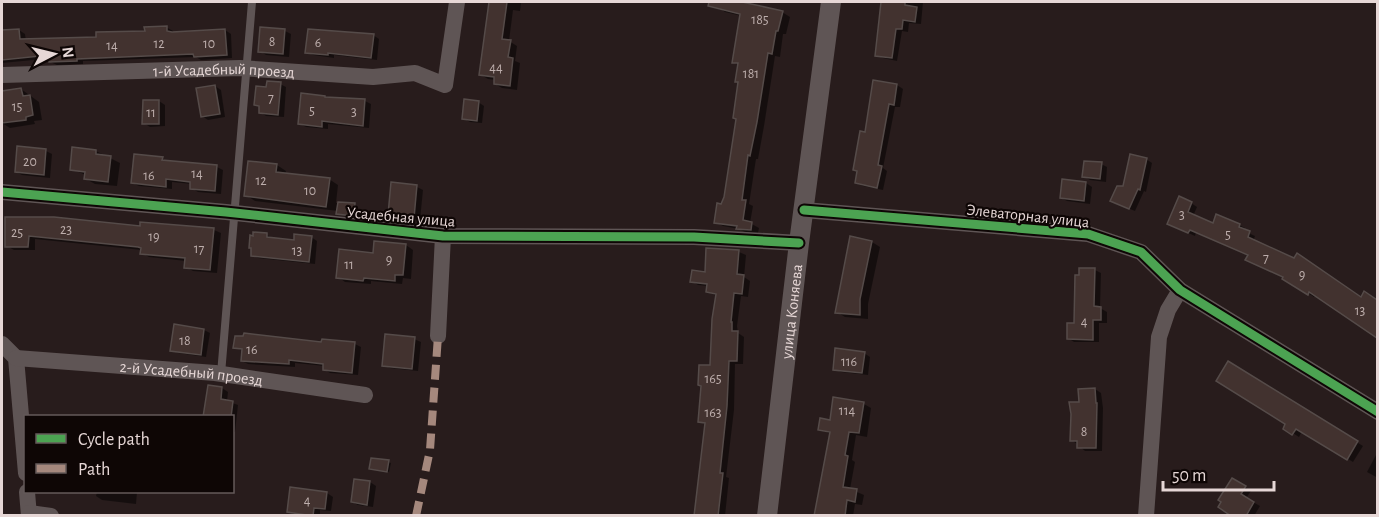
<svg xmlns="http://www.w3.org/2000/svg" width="1379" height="517" font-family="'Alegreya Sans',sans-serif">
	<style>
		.shadow { fill: #0007 }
		.building { fill: #42322f; stroke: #554b49; stroke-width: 1.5 }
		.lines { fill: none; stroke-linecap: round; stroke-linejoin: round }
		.service { stroke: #5f5555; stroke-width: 8 }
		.minor { stroke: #5f5555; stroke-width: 16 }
		.tertiary { stroke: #5f5555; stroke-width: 20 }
		.quiet { stroke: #a5887d; stroke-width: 8; stroke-dasharray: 15 8; stroke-linecap: butt }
		.cycleway-casing { stroke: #0e0605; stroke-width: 13 }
		.cycleway { stroke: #4ca352; stroke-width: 9 }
		.labels { text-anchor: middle; stroke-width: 4.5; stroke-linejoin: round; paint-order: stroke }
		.number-label { font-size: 14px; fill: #bdaeac }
		.street-label { font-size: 16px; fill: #e6d7d6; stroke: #0e0605 }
	</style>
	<rect width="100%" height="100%" fill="#281c1c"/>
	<g class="shadow">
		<path d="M490,2H521L520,11L513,10L509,41L517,46L515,61L520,63L517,90L502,88L495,84L496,80L488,79L481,75Z"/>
		<path d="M719,2H735L782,12L790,17L786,34H783L780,57L775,56L764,126L758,159H756L749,204L753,206L750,223L759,228L758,233L745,232L739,229L723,226L716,222L725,197L738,119L740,83L737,81L739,65L734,62L742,16L725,12L718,7Z"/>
		<path d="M883,2H923L921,24L909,23L908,32L902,31L897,61L883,58L877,55Z"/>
		<path d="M166,27L173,31V33L225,30L231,34L232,58L201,60L196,57L83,61V64L57,65L44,59L2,63V32L19,30L25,34L26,41L97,38L146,32Z"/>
		<path d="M262,28L285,31L291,34L289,57L266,55L260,51Z"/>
		<path d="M373,35L379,39L377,60L334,55V58L313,55L307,52Z"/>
		<path d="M874,81L897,85L903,89L900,107H895L883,168L887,171L883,190L863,186L856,183L866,134Z"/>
		<path d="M280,84L286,87L284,117L266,116L260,112L261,107L256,105L268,89Z"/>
		<path d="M215,86L221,90L225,117L208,120L202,116Z"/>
		<path d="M21,89L39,102L42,120L34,121L35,124L10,128L2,123V92Z"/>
		<path d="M325,97L365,101L371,104L369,128L328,124V129L306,127L300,124Z"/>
		<path d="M159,101L165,105V126L150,127L144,123V102Z"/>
		<path d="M478,102L484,106L482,123L470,122L463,118Z"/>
		<path d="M46,151L52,154L50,178L22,175L16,172Z"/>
		<path d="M96,151L120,163L117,186L95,184L86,179V175L71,169Z"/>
		<path d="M162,159L168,162L217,167L223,170L221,194L198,192L191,188L192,184L172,182V189L139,186L132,183Z"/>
		<path d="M1146,159L1152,163L1146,192L1144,191L1135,211L1118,204L1123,187Z"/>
		<path d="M1101,164L1107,167L1106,182L1090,180L1084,176Z"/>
		<path d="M277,165L286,171L285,175L329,179L338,185L336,203L357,206L356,216L341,214L338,211L255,201L246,195Z"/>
		<path d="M1063,181L1086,183L1092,187L1090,204L1067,201L1061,198Z"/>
		<path d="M417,187L423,190L420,220L395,217L389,214Z"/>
		<path d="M1191,203L1197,207L1193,216L1213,225H1239L1245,228L1244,231L1255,236L1253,241L1362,298L1365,293L1378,301V336L1316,295L1314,297L1249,255L1196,232L1195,236L1175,227Z"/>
		<path d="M6,219L141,228L214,230L221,233L217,273L193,271L186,267V261L149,257L142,253V250L35,239V250H14L7,246Z"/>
		<path d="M267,235L273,238L295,241L311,237L317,241L315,264L258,258L252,255L254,237Z"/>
		<path d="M851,238L872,242L880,247L868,304V319L845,317L837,312Z"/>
		<path d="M406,245L413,250L411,279L403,278L402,284L371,281V284L345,282L338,277Z"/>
		<path d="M708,250L739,252L746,255L744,277L750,281L748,297L741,296L737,326L738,333L744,337L743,364H735L734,410L726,477L729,478L725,516H694L701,479L706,425L699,421L712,367L717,296L708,292V286L698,285L692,281L706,273Z"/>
		<path d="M1095,270L1101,273L1100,308L1107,312V323H1099V342H1074L1068,338L1076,325Z"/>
		<path d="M175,326L204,330L210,333L206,357L178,353L172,350Z"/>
		<path d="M414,339L421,342L418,371L390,368L384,365Z"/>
		<path d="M323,344H355L361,347L358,375L330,373L324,369L325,366L295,363V367L248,364L242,361L243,351L235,347Z"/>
		<path d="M864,353L870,357L868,375L841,372L835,369Z"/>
		<path d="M1228,363L1363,446L1353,462L1302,431L1299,437L1285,428L1287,423Z"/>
		<path d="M222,388L228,392L227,401L238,405L235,432H232V416H205Z"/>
		<path d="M1095,389L1101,393L1103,408L1102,451H1085L1072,440L1080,403Z"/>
		<path d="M835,399L864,404L871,408L867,437L856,435L852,460L855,462L850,489L864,495L862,505L855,504L853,516H816L831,434L820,429L831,422Z"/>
		<path d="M1376,455L1378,456V478L1367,472Z"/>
		<path d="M388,462L391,463L389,472L371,468Z"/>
		<path d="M1232,480L1251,491L1246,498L1260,506L1254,516H1234Z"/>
		<path d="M370,482L376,486L373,507L358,505L352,502Z"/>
		<path d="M97,492H137L136,504L102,500L96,496Z"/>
		<path d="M327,493L333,497L331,511L320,510V516H298L288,511Z"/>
	</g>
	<g class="building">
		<path d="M489,2H507L502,39L511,40L508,57L513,58L510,86L494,84V77L479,75Z"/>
		<path d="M709,2H742L783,11L778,31H776L772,54L768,53L757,122L750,156L748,155L742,200H746L743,220L752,222L751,230L736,229L737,226L714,223L717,203L721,204L724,197L736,119L733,118L738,82H735L738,63H732L740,14L708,6Z"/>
		<path d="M881,2H905V5L917,7L915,22L903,20L902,29H896L892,58L875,56Z"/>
		<path d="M167,26V31L172,32L225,29L227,55L194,57L193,54L77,59V61L49,62V58H40V56L2,60V30L19,29L20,39L96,37V32L145,31L144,27Z"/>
		<path d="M260,27L285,29L283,54L258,52Z"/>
		<path d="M308,29L374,34L371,58L328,53V55L305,53Z"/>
		<path d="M873,80L897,84L894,105L889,104L878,165L882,166L877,188L855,183L857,171L853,170L860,131L865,132Z"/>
		<path d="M267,81L281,82L278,115L259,113V106L254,105L256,86L266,87Z"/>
		<path d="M215,85L220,114L201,117L196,88Z"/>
		<path d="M21,88L23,96L30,95L33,115L26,117V120L2,123V91Z"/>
		<path d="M301,93L325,96V97L365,99L363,126L322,121V127L298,124Z"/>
		<path d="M464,99L479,101L477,121L462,119Z"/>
		<path d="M143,100H159V124H142Z"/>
		<path d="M17,146L46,149L44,175L15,172Z"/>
		<path d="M72,147L96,150V154L111,156L108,182L84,179L85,172L70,170Z"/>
		<path d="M134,154L163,157L162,160L217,165L215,191L190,189V182L166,179V187L131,183Z"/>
		<path d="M1130,154L1147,158L1140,190L1138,189L1129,209L1110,201L1117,186H1123Z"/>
		<path d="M248,161L277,164L276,172L330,178L326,207L244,196Z"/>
		<path d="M1084,161L1102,162L1100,179L1082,177Z"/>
		<path d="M1062,179L1086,182L1084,201L1060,198Z"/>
		<path d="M391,182L417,185L414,218L388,215Z"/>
		<path d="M1179,196L1192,202L1188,212L1213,223L1216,214L1240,224L1239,227L1250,231L1248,237L1294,258L1297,253L1361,297L1364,291L1377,300V338L1309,292L1308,295L1282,279L1283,277L1245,260L1248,255L1190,230L1188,233L1167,224Z"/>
		<path d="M338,202L355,203L354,216L336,214Z"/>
		<path d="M5,217H54L140,226V222L214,228L210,270L184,268L185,258L140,254L141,248L138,247L29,236L28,247H5Z"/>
		<path d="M253,232L267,233V237L294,240V234L312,236L309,262L251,256V248H249L250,235L253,236Z"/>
		<path d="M850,236L872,241L860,299V315L835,313Z"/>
		<path d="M374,241L406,244L403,275H395V281L364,278L363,281L336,278L339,249L373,253Z"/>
		<path d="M706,248L739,250L737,274L744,275L742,294L734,293L731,322H732V331H738L737,361H729L727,406L720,473H723L718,516H694L705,423L698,422L701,386L698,385L699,365H710L712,319L716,294L706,292L707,284L690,282L692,270L705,272Z"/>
		<path d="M1079,268H1095L1094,306L1101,307V320H1093V340L1067,339V323H1074L1075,275H1079Z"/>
		<path d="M174,324L204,329L201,355L170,351Z"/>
		<path d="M244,333L321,342L322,339L355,342L352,373L323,370V364L289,360V364L241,361L242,349L233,348L235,336H243Z"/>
		<path d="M385,334L415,337L412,369L382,366Z"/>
		<path d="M835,348L865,352L862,373L833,370Z"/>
		<path d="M1228,361L1358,441L1347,460L1296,429L1292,435L1283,429L1285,424L1216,381Z"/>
		<path d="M208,385L222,387L221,399L233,401L231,417H203Z"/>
		<path d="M1095,388L1096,403H1097L1096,448H1077V441H1070L1071,414L1069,402H1079L1078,389Z"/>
		<path d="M833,397L864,402L859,433L849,432L845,455L848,456L843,487L857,489L855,502L847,500L845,516H814L830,432L818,430L820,418L830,420Z"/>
		<path d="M371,458L389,460L387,472L369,469Z"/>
		<path d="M1232,478L1246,486L1241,494L1254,502L1246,516H1231L1218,507L1221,502L1218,500Z"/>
		<path d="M354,479L370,481L367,505L351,502Z"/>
		<path d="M290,487L327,492L325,509L314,508L313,516L287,512Z"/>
	</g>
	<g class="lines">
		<path class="service" d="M221,374L252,2"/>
		<g class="minor">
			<path id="s1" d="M2,75L240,68L373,77L415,73L445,85L457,2"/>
			<path d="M2,192L226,212L443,236L694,237L799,243"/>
			<path d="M804,210L1088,234L1141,252L1180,290L1378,412"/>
			<path d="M438,336L443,236"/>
			<path d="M2,344L16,358L26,473"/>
			<path id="s2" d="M16,358L215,373L365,395"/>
			<path d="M27,492L29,516"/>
			<path d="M29,513L51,516"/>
			<path d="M1146,516L1159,337L1168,310L1180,290"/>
		</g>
		<path class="tertiary" id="s3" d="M767,516L799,243L831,2"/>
		<path class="quiet" d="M416,516L430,450L438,336"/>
		<g class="cycleway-casing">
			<g id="cycleway">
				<path d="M2,192L226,212L443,236L694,237L799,243"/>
				<path d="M804,210L1088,234L1141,252L1180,290L1378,412"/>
			</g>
		</g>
		<use href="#cycleway" class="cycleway"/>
	</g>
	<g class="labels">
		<g class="number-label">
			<text x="760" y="24">185</text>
			<text x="272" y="46">8</text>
			<text x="318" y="47">6</text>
			<text x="159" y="48">12</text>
			<text x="209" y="48">10</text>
			<text x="112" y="50">14</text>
			<text x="496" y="72">44</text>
			<text x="751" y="78">181</text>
			<text x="271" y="102">7</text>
			<text x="17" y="111">15</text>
			<text x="312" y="115">5</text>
			<text x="354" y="116">3</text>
			<text x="151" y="117">11</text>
			<text x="30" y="166">20</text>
			<text x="197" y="178">14</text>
			<text x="149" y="180">16</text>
			<text x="261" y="185">12</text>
			<text x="310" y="195">10</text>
			<text x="1182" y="219">3</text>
			<text x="66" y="234">23</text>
			<text x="17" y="237">25</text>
			<text x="1228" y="239">5</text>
			<text x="154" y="241">19</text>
			<text x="199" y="253">17</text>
			<text x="297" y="255">13</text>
			<text x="1266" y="262">7</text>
			<text x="389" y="264">9</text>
			<text x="349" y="269">11</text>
			<text x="1302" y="279">9</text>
			<text x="1360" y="315">13</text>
			<text x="1084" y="326">4</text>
			<text x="185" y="345">18</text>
			<text x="252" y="354">16</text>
			<text x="849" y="366">116</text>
			<text x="713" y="383">165</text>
			<text x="847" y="415">114</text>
			<text x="713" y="417">163</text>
			<text x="1084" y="436">8</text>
			<text x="307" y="505">4</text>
		</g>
		<g class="street-label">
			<text dy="6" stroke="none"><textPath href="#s1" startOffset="222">1-й Усадебный проезд</textPath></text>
			<text transform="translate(1028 215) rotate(6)" y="6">Элеваторная улица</text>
			<text transform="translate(401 216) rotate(5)" y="6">Усадебная улица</text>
			<text dy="6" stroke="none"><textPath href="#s3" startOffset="206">улица Коняева</textPath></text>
			<text dy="6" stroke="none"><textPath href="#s2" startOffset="176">2-й Усадебный проезд</textPath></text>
		</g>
	</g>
	<rect width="1379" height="517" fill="none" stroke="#e6d7d6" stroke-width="6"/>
	<rect x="24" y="415" width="210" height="78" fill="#0e0605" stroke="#645a59" stroke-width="1.5"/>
	<rect x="36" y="434" width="30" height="9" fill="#4ca352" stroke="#645a59" stroke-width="1.5"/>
	<text x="78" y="445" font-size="18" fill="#e6d7d6">Cycle path</text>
	<rect x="36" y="464" width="30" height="9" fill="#a5887d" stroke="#645a59" stroke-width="1.5"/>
	<text x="78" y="475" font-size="18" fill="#e6d7d6">Path</text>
	<g transform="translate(54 54) rotate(83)" stroke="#0e0605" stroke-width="4.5" paint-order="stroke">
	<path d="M0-4.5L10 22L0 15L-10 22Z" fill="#e6d7d6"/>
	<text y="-9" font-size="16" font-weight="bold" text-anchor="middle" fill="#e6d7d6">N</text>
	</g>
	<path d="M1163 481v9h111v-9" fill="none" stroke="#e6d7d6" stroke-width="3"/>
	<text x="1172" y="481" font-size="18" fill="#e6d7d6" stroke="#0e0605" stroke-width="4.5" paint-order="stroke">50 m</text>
</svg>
